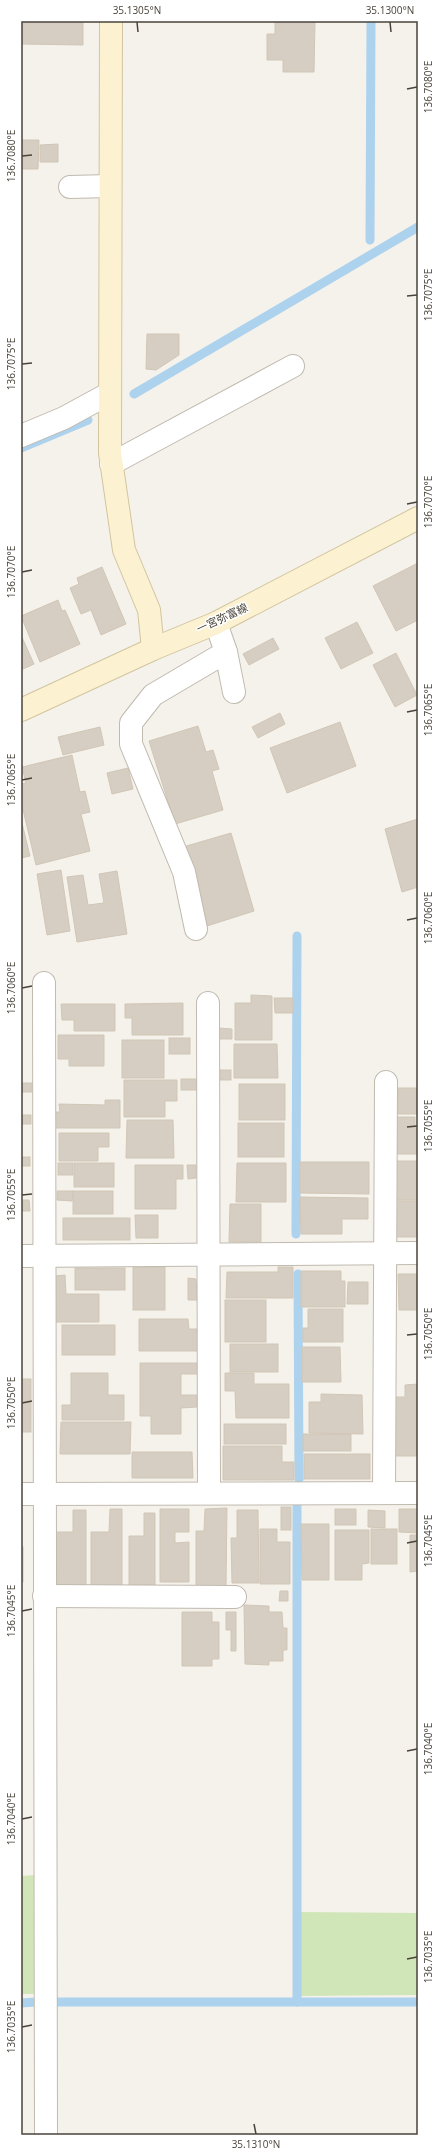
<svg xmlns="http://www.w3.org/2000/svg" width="439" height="2156" font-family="'Open Sans','Noto Sans JP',sans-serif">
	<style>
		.green { fill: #d1e6b8 }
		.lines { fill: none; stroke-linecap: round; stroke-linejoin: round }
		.stream { stroke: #add2ed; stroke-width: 9 }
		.building { fill: #d6cec2; stroke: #d1c6b6 }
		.street-casing { stroke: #c0baaf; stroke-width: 24 }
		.secondary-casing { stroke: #d2c59f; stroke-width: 24 }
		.street { stroke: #fff; stroke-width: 22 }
		.secondary { stroke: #fcf1d0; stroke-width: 22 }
		.ticks { fill: none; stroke: #49433a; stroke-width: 1.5 }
		.labels { text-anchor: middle; stroke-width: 3; stroke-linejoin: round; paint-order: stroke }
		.street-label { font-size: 11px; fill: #49433a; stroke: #fff }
		.neatline { fill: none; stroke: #49433a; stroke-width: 1.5 }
		.ticks-label { font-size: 10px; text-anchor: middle; fill: #49433a }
	</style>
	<rect width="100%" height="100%" fill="#f5f2ec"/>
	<g class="green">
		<path d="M35,1875L36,1994H21V1876Z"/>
		<path d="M300,1912L418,1913V1995L300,1996Z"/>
	</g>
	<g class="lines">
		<g class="stream">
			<path d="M370,240L371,21"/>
			<path d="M134,394L418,227"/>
			<path d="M21,448L88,420"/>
			<path d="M296,1234L297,936"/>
			<path d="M298,1274L299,1479"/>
			<path d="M297,1506V2002"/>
			<path d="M52,2002H418"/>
			<path d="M21,2003L36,2002"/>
		</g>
	</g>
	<g class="building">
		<path d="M21,21H83V45L21,44Z"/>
		<path d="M275,21H315L314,72H283V60H267V34H275Z"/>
		<path d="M21,140H39L38,169H21Z"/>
		<path d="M58,144V162H40V145Z"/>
		<path d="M147,334H179V355L156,370L146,369Z"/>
		<path d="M418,563V620L396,631L373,586Z"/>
		<path d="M102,567L126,624L101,635L91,610L81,614L70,588L79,584L77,578Z"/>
		<path d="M58,600L62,611L65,610L80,644L40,662L21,616Z"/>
		<path d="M357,622L373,653L341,669L325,638Z"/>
		<path d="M21,635L34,664L21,670Z"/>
		<path d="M273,638L279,649L249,665L243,654Z"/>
		<path d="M396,653L417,695L395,707L373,665Z"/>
		<path d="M280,713L285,724L258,738L252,727Z"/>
		<path d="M340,722L356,766L287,793L270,748Z"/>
		<path d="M198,726L206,752L213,750L219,769L212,771L223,810L175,824L149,741Z"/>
		<path d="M100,727L104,745L63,755L58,737Z"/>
		<path d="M72,755L80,792L85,791L90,812L81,814L90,851L36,865L21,801V784L26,783L22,767Z"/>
		<path d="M128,768L133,789L112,794L107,773Z"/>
		<path d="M21,819L30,856L21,858Z"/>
		<path d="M418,819V887L402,892L385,829Z"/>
		<path d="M231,833L254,911L207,926L183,847Z"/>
		<path d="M61,870L70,931L47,935L37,874Z"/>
		<path d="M117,871L127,934L77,942L67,877L83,875L88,905L104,903L99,874Z"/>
		<path d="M251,995L272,996V1040H235V1003H251Z"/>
		<path d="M274,998H293V1013H275Z"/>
		<path d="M183,1003V1035H132V1018H125V1004Z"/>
		<path d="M61,1004H115V1031H74V1020H62Z"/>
		<path d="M219,1028L232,1029V1039H219Z"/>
		<path d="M58,1035H104V1066H69V1059H58Z"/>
		<rect x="169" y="1038" width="21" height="16"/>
		<rect x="122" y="1040" width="42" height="38"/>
		<path d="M234,1044H277L278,1078H234Z"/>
		<rect x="220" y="1070" width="11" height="10"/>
		<rect x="181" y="1079" width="16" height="11"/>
		<path d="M124,1080H177V1101H165V1117H124Z"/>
		<rect x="21" y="1083" width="11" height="9"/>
		<rect x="239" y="1084" width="46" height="36"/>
		<rect x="398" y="1088" width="20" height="26"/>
		<path d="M105,1100H120V1128H54L55,1112H60L59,1104L105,1105Z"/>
		<rect x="21" y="1115" width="10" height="9"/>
		<path d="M390,1117H415V1126H418V1154H395Z"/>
		<path d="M127,1120H173L174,1158H126Z"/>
		<rect x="238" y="1123" width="46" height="34"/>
		<path d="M59,1133H109V1147H98V1161H59Z"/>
		<rect x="21" y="1157" width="9" height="9"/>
		<rect x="394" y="1161" width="24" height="39"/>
		<path d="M300,1162H369V1194L300,1193Z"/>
		<rect x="58" y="1163" width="15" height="12"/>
		<rect x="74" y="1163" width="40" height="24"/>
		<path d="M237,1163H286V1202H236Z"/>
		<path d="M135,1165H183V1179H176V1209H135Z"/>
		<path d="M187,1165H196V1178L188,1179Z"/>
		<path d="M57,1191H73L72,1201L57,1200Z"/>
		<rect x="73" y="1191" width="40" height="23"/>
		<path d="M300,1197L368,1198V1219H342V1234H301Z"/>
		<path d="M21,1200H29L30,1211H21Z"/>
		<rect x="396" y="1201" width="22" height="36"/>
		<path d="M230,1204H261V1242H229Z"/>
		<path d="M135,1215H158V1238H136Z"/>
		<rect x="63" y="1218" width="67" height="22"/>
		<rect x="133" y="1267" width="32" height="43"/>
		<path d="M278,1267H293V1298H226L227,1272H278Z"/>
		<rect x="75" y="1268" width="50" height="22"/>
		<path d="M301,1271H341V1281H345V1307H301Z"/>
		<path d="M398,1274H418V1310H399Z"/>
		<path d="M65,1275L66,1294H99V1322H55V1276Z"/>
		<path d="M188,1278L196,1279L197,1300H188Z"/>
		<path d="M348,1282H368V1304H347Z"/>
		<rect x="225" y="1300" width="41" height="42"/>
		<path d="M308,1309H343V1342H303V1328H308Z"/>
		<path d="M139,1319H188L189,1329H197L198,1351H139Z"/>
		<rect x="62" y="1325" width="53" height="30"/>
		<rect x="230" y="1344" width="48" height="28"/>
		<path d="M302,1347H340L341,1382H302Z"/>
		<path d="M140,1363H197L198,1374H181V1395H197V1407L181,1408V1434H151V1416H140Z"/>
		<path d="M71,1373H108V1395H124V1420H62V1405H71Z"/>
		<path d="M225,1373H254V1384H289V1418H236L235,1391H225Z"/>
		<rect x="21" y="1379" width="10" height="53"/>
		<path d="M418,1384V1456H395V1397H405V1385Z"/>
		<path d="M321,1394L362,1395L363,1434L309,1433V1402H321Z"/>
		<path d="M61,1422H131L130,1454H60Z"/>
		<rect x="224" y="1424" width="62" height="20"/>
		<rect x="303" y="1434" width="48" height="17"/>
		<path d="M223,1446H282V1462H294V1480H223Z"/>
		<path d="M132,1452H192L193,1478H132Z"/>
		<rect x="304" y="1454" width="66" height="25"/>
		<rect x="281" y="1507" width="10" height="23"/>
		<path d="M227,1508L226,1587L196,1586V1531H204L205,1509Z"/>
		<path d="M110,1509H122V1587L91,1586V1532H109Z"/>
		<path d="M160,1509H189V1532H175V1543L189,1542V1582H160Z"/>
		<rect x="335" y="1509" width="21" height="16"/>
		<path d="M399,1509H418V1533L399,1532Z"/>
		<path d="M73,1510H86V1586L56,1585L55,1532H73Z"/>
		<path d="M237,1510H258L259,1583H232L231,1538H237Z"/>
		<path d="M368,1510L385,1511V1528L368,1527Z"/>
		<path d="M144,1513H155V1585H129V1536H144Z"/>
		<path d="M301,1524H329V1580H302Z"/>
		<path d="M260,1529H277V1542H290V1584H260Z"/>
		<rect x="371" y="1529" width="26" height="35"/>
		<path d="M335,1530H369V1563L362,1564V1580H335Z"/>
		<path d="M410,1535H418V1571L410,1572Z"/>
		<rect x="21" y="1547" width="2" height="35"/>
		<path d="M280,1591H288V1601H279Z"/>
		<path d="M244,1605L269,1606V1612H282L283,1628H287V1650H283V1661H269V1665L245,1664Z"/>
		<path d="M182,1612H212V1622H219V1659H212V1666H182Z"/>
		<path d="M226,1612H236V1651H231V1630H226Z"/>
	</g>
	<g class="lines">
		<g class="street-casing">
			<g id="street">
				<path d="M70,187L110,186"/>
				<path d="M21,436L64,418L110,393"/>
				<path d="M111,464L293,366"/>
				<path d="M226,652L234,692"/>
				<path d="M196,929L184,872L131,744V723L153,695L226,652L216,623"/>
				<path d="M44,983L46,2135"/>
				<path d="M208,1003L209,1493"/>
				<path d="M21,1256L418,1253"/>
				<path d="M384,1493L386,1082"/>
				<path d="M21,1494L418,1493"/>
				<path d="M44,1596L235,1597"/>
			</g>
		</g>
		<g class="secondary-casing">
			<g id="secondary">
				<path d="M111,21L110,453L124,550L149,610L153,649"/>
				<path d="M21,710L153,649L216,623L418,518"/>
			</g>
		</g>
		<use href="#street" class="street"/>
		<use href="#secondary" class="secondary"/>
	</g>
	<path class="ticks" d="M137,22L138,32M390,22L391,32M407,89L417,87M22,156L32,155M407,296L417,295M22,364L32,363M407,504L417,502M22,572L32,570M407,712L417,710M22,780L32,778M407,920L417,918M22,988L32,986M407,1127L417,1126M22,1195L32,1194M407,1335L417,1334M22,1403L32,1401M407,1543L417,1541M22,1611L32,1609M407,1751L417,1749M22,1819L32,1817M407,1959L417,1957M22,2027L32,2025M254,2124L256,2134"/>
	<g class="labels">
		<g class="street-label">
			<text transform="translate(222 618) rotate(-25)" y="4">一宮弥富線</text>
		</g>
	</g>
	<rect width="439" height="2156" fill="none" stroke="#ffffff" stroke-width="44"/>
	<rect x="22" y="22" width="395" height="2112" class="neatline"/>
	<g class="ticks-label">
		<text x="137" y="14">35.1305°N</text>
		<text x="390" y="14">35.1300°N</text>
		<text transform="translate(428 87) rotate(-90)" y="4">136.7080°E</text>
		<text transform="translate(11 156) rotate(-90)" y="4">136.7080°E</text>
		<text transform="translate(428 295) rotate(-90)" y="4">136.7075°E</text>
		<text transform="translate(11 364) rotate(-90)" y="4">136.7075°E</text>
		<text transform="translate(428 502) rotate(-90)" y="4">136.7070°E</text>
		<text transform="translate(11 572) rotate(-90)" y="4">136.7070°E</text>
		<text transform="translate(428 710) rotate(-90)" y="4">136.7065°E</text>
		<text transform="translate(11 780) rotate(-90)" y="4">136.7065°E</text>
		<text transform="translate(428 918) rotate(-90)" y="4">136.7060°E</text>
		<text transform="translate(11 988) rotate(-90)" y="4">136.7060°E</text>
		<text transform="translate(428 1126) rotate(-90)" y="4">136.7055°E</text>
		<text transform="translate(11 1195) rotate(-90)" y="4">136.7055°E</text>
		<text transform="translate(428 1334) rotate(-90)" y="4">136.7050°E</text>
		<text transform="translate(11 1403) rotate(-90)" y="4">136.7050°E</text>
		<text transform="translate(428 1541) rotate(-90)" y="4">136.7045°E</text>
		<text transform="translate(11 1611) rotate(-90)" y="4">136.7045°E</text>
		<text transform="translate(428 1749) rotate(-90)" y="4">136.7040°E</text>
		<text transform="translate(11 1819) rotate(-90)" y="4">136.7040°E</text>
		<text transform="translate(428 1957) rotate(-90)" y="4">136.7035°E</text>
		<text transform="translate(11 2027) rotate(-90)" y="4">136.7035°E</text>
		<text x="256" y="2148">35.1310°N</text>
	</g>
</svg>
